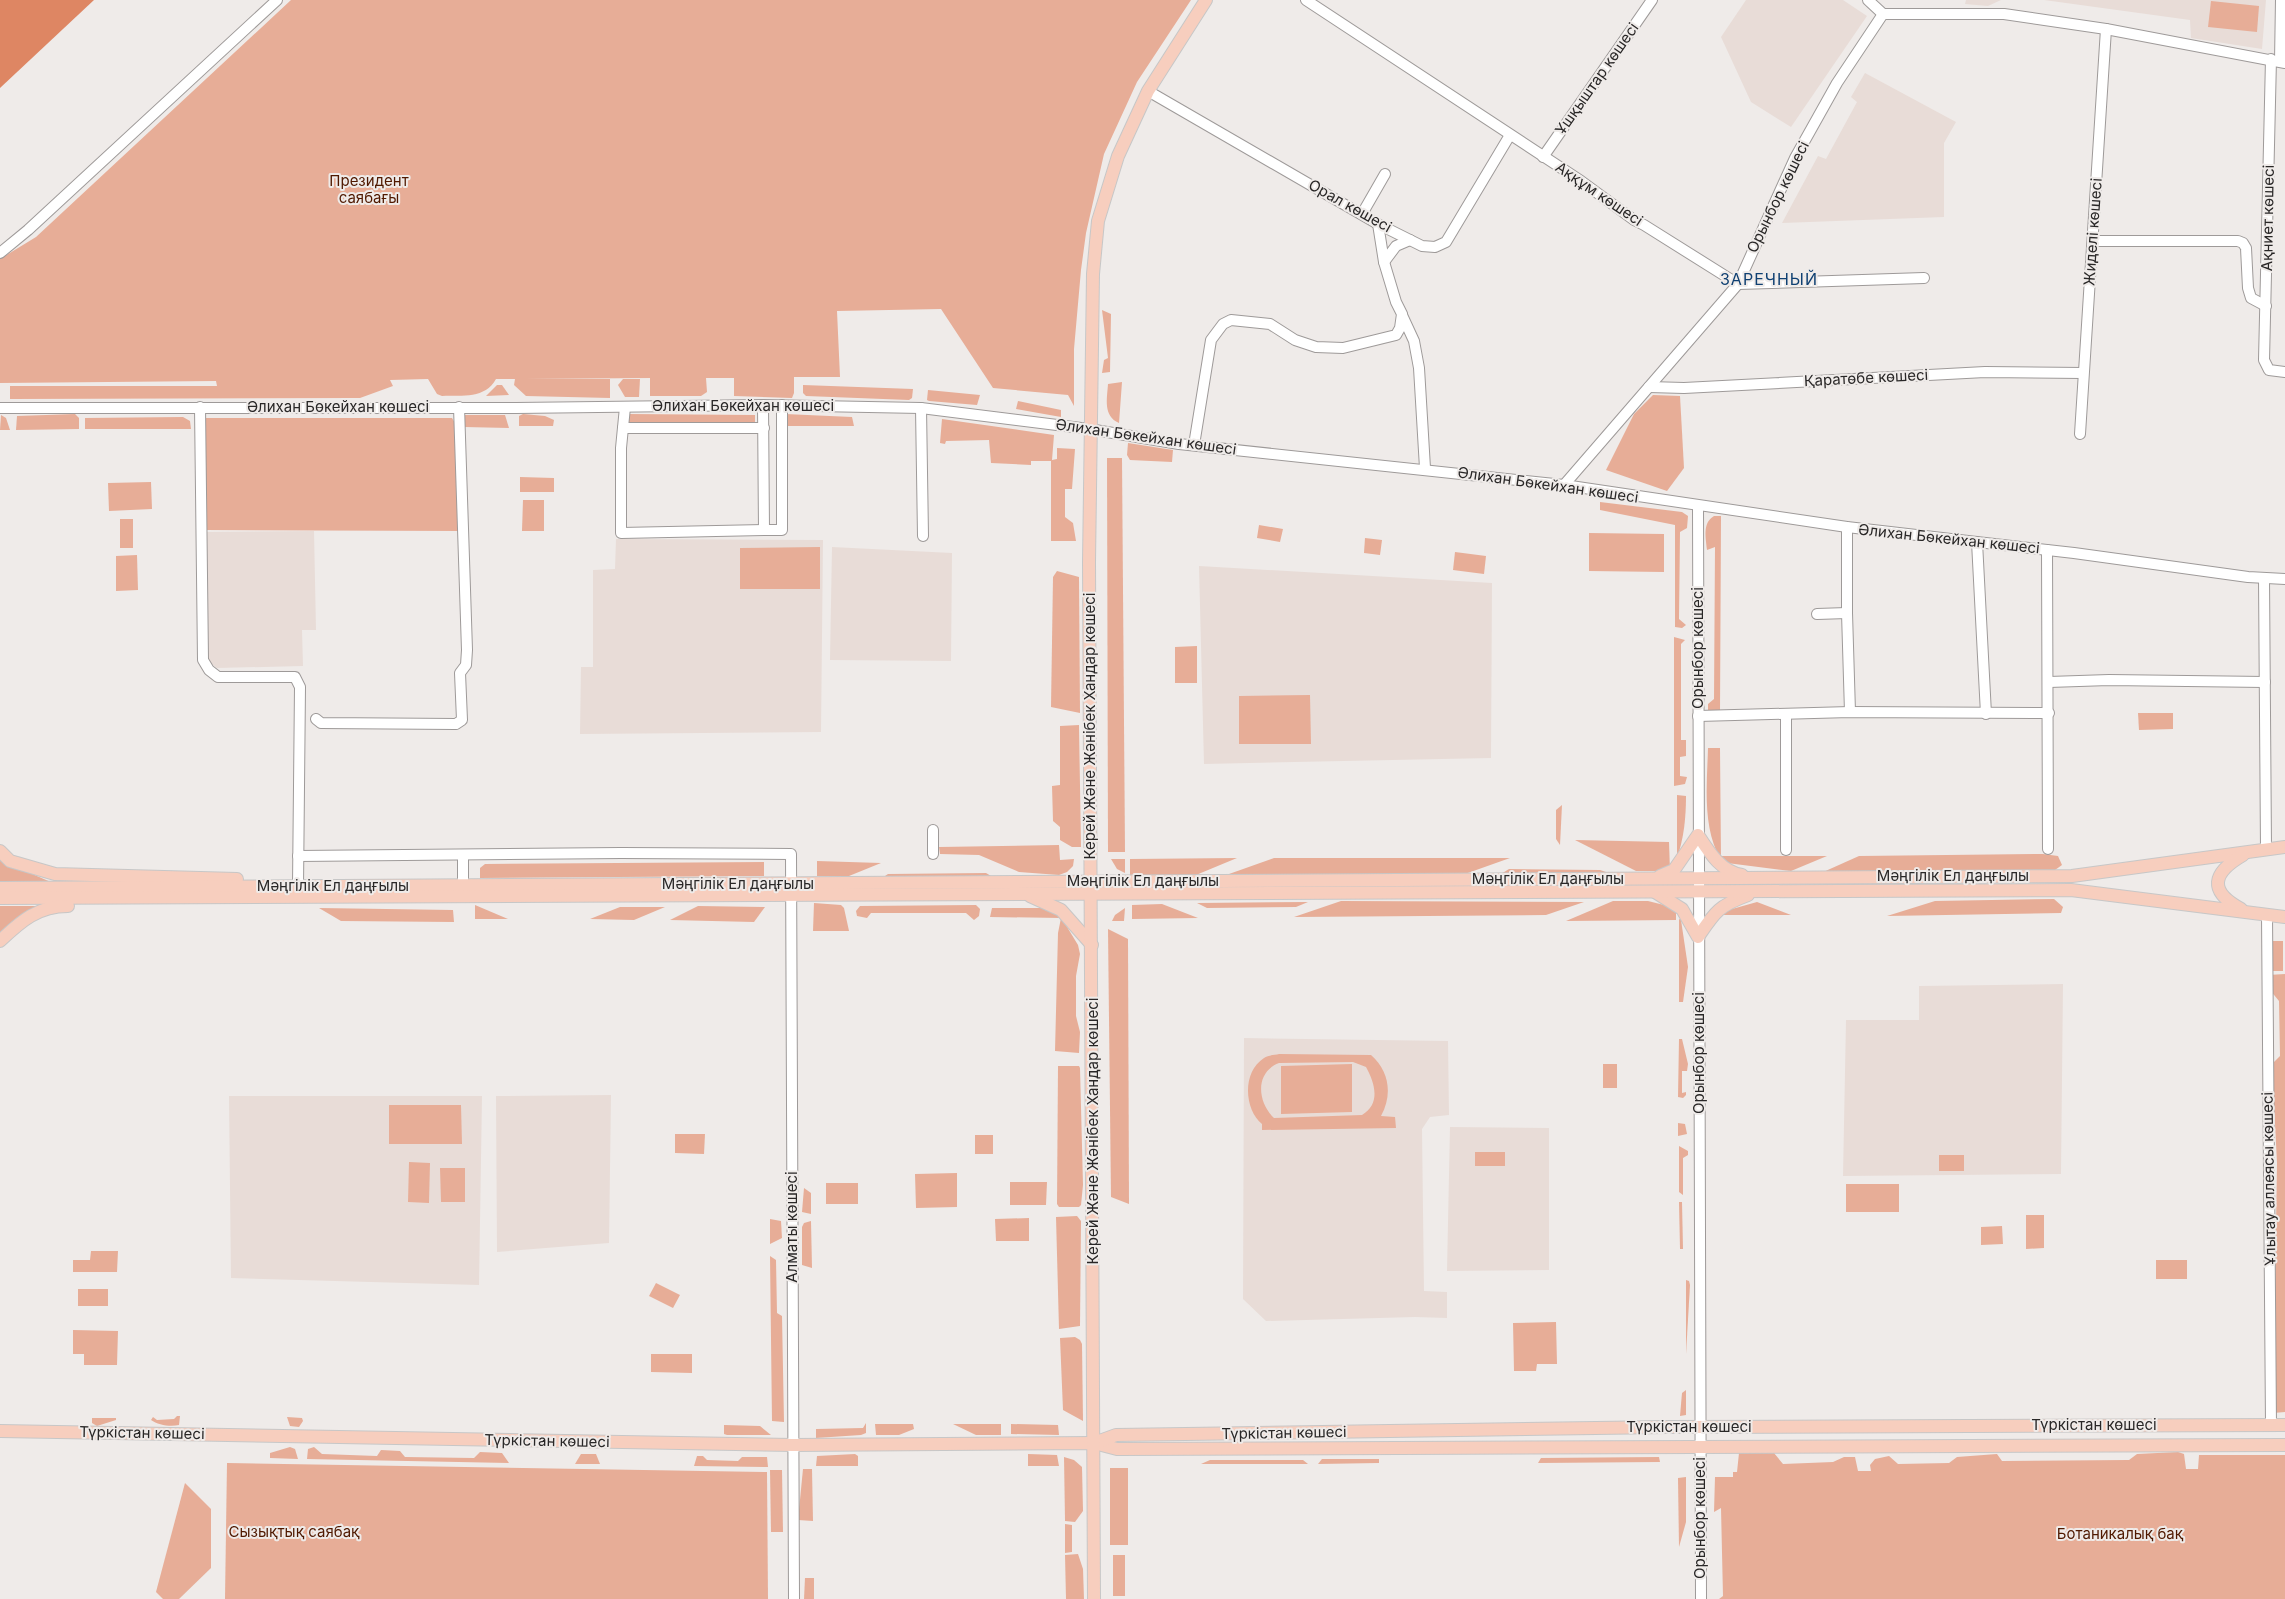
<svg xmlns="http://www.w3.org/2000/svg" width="2285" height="1599" font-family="Inter,sans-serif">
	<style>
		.built { fill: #e8dcd7 }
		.green { fill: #e7ad97; fill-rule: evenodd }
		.water { fill: #de8663 }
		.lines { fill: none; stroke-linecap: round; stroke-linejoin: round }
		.minor-casing { stroke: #9e9a99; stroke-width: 12 }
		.major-casing { stroke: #c7c7c7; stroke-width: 14 }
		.minor { stroke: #fff; stroke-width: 10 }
		.major { stroke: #f7cebe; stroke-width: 12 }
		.labels { text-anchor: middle; stroke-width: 4; stroke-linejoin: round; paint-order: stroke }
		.street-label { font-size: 15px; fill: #292727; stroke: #efebe9 }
		.park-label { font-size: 15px; fill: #501900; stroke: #efebe9 }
		.neighbourhood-label { font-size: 16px; letter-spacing: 1px; fill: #0f4072; stroke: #efebe9 }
	</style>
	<rect width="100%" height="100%" fill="#efebe9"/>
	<g class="built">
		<path d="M1746,0H1843L1867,16L1791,127L1751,102L1721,37Z"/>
		<path d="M1966,0H2001L1988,6L1965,4Z"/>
		<path d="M2044,0H2266L2262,49L2191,38L2190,20Z"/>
		<path d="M1865,73L1956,122L1944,143V217L1782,223L1818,156L1826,159L1857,102L1851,97Z"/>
		<path d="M314,531L316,630H302L303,666L217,668L208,661L206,532Z"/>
		<path d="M616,539L823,540L821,732L580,734L581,667H593V570L615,569Z"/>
		<path d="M832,547L952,553L951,661L830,660Z"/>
		<path d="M1199,566L1492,583L1491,758L1204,764Z"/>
		<path d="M2063,984L2061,1174L1843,1176L1846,1020H1919V986Z"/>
		<path d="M1244,1038L1448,1041L1449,1115L1430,1117L1422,1129L1424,1291L1447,1292V1318L1415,1317L1266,1321L1243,1299Z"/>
		<path d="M611,1095L609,1243L497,1252L496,1096Z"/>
		<path d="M229,1096H482L479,1285L231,1278Z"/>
		<path d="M1450,1127L1549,1128V1270L1447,1271Z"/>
	</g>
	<g class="green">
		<path d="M291,0H1191L1137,82L1104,154L1086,233L1081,270L1074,349V406L1068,395L993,388L941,309L837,311L840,377H794V393L792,398L734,396V378H706L707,392L701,396H650V378L526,379H610V398L526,396L514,385L515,379H496C485,399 463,395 442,396L437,394L428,379L390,380L393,386L360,398L10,399V386H217L216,381L0,383V259L36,237Z"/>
		<path d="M2211,1L2259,6L2257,32L2208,27Z"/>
		<path d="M1102,310L1111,314L1110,372L1102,373L1104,360L1108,358Z"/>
		<path d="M623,379H640L639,397H625L618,385Z"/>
		<path d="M1122,382L1119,423C1103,416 1107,399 1108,384Z"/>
		<path d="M497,385H502L509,395L486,396Z"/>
		<path d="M803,385L913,389L912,398L909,400L806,396L803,393Z"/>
		<path d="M928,390L980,395L977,405L929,401L927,400Z"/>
		<path d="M1653,395L1680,396L1684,468L1667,491L1606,470L1634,414Z"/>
		<path d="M1018,401L1061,410V417L1016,409Z"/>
		<path d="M75,414L79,418V429L16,430L17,416Z"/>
		<path d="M523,414L545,416L554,420L553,426H519V416Z"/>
		<path d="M629,414L755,415V424L629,423Z"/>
		<path d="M785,414L852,417L854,426H786Z"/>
		<path d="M1,415L6,418L10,430H0Z"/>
		<path d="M464,415H505L509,428L464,427Z"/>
		<path d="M183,417L190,421L191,429H85V418Z"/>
		<path d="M204,418H452L455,423L460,531L205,530Z"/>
		<path d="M942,419L1054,435L1052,460L1057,459V448L1075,449L1072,489H1065V517L1073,523L1076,541H1051V461H1031V465L991,463L989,440L946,441L945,444L940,443Z"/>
		<path d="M1128,443L1173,450L1172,462L1130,460L1127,455Z"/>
		<path d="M1107,458H1122L1125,852H1108Z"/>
		<path d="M520,477L554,478V492H520Z"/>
		<path d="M151,482L152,509L109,511L108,483Z"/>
		<path d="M523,500H544V531H522Z"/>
		<path d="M1600,502L1682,512L1688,516L1687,528L1680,532L1679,619L1686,625L1682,628L1675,627V525L1600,510Z"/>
		<path d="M1714,516H1721L1720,712L1708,710V704L1714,699L1715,547L1707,550C1706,538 1702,523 1714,516Z"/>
		<rect x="120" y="519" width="13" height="29"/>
		<path d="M1259,525L1283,529L1280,542L1257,538Z"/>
		<path d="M1589,533L1664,534V572L1589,571Z"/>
		<path d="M1365,538L1382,540L1380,555L1364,553Z"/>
		<path d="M820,547V589H740V548Z"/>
		<path d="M1455,552L1486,556L1484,574L1453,570Z"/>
		<path d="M137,555L138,590L116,591V556Z"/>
		<path d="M1057,571L1079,577L1080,713L1051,707L1053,577Z"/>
		<path d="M1674,637L1685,640L1681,644V740H1686V756L1680,757V776L1687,777L1685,784L1674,786Z"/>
		<path d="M1197,646V683H1175V647Z"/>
		<path d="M1310,695L1311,744H1239V696Z"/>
		<path d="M2138,713H2173V729L2139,730Z"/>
		<path d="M1079,725L1081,847H1072L1060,840V827L1053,821L1052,786L1060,785V726Z"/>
		<path d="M1708,748H1720L1721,860C1702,828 1707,785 1708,748Z"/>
		<path d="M1677,795L1686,796C1686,817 1684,838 1677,858Z"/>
		<path d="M1562,805L1560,845L1556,839V810Z"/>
		<path d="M1575,840L1669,842L1670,871H1636Z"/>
		<path d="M1059,845L1060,860L1074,859L1073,866L1067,872L1059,875L1019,872L979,855L940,854L939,847Z"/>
		<path d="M2043,854L2058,856L2062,865L2055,870L1821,873L1859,856Z"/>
		<path d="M1721,856H1827L1791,871L1727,863Z"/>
		<path d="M0,857L14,866L53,883H0Z"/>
		<path d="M1237,858L1196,875H1130V859Z"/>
		<path d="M1274,858H1510L1465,874H1229Z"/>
		<path d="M1111,859H1125V873L1117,869Z"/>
		<path d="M817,861L881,863L849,876H817Z"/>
		<path d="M764,862V876L480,878V868L485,864Z"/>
		<path d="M1509,869L1600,870L1609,873L1501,874Z"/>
		<path d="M986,873L991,876L882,878L888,874Z"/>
		<path d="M2054,899L2063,907L2061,913L1887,916L1935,901Z"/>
		<path d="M1341,901L1584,902L1546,915L1294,917Z"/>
		<path d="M1613,901H1648L1676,908V920L1566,921Z"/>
		<path d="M1308,902L1296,907L1207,908L1197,903Z"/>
		<path d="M1757,902L1791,915H1723L1725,911Z"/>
		<path d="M814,903L841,905L844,908L849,931H813Z"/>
		<path d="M1162,904L1198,918L1132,919V905Z"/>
		<path d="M475,905L508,919H475Z"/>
		<path d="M976,905L980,909L979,916L974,920L966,913H871L867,918L857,916L856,911L860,906Z"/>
		<path d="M0,906H45L0,935Z"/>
		<path d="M698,906L765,907L754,922L670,920Z"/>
		<path d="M620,907H665L634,920L590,919Z"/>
		<path d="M319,908L453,910L454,922L341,921Z"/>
		<path d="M992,908H1051L1061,917L1078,945L1080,954L1076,976V1016L1080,1032L1079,1053L1055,1051L1058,933L1061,918L990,917Z"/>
		<path d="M1125,908L1124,921H1112L1115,915Z"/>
		<path d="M1679,919L1681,920L1688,967L1683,1002H1679Z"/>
		<path d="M1108,929L1128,939L1129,1204L1111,1197Z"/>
		<rect x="2270" y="941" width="13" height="30"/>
		<path d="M2285,974V1412L2273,1413L2277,1163L2272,1064L2280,1056L2279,1001L2270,990L2268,975Z"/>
		<path d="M1679,1039H1682L1688,1064L1687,1071H1682V1093L1686,1092V1095L1683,1098L1678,1097Z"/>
		<path d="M1279,1054L1371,1055C1389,1071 1393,1094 1381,1116L1395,1117L1396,1128L1262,1130V1124C1244,1109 1242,1072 1264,1058C1268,1055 1275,1055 1279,1054ZM1353,1062L1366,1067C1375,1083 1381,1104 1362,1115L1274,1118C1257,1102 1255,1072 1279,1063Z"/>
		<path d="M1352,1064V1112L1281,1114V1066Z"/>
		<rect x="1603" y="1064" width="14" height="24"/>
		<path d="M1058,1066H1079L1080,1068L1083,1185L1081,1205L1079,1207H1059L1057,1204Z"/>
		<path d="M389,1105H461L462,1144H389Z"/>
		<path d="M1678,1123L1685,1124L1687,1134L1678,1136Z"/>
		<path d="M675,1134H705L704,1154L675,1153Z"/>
		<rect x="975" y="1135" width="18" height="19"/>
		<path d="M1679,1146L1688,1151V1155L1683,1158V1195L1679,1192Z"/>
		<rect x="1475" y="1152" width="30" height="14"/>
		<rect x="1939" y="1155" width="25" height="16"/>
		<path d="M409,1162L430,1163L429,1203L408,1202Z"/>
		<path d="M440,1168H465V1202H441Z"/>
		<path d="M957,1173V1207L916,1208L915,1174Z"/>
		<path d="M1010,1182H1047L1046,1205H1010Z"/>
		<rect x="826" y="1183" width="32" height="21"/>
		<rect x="1846" y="1184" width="53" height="28"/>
		<path d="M804,1188L811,1193V1214L802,1212Z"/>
		<path d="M1679,1202H1682L1683,1249H1680Z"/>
		<path d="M2026,1215H2044V1248L2026,1249Z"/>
		<path d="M1077,1216L1081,1221L1080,1326L1059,1329L1056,1217Z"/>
		<path d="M1029,1218V1241H996L995,1219Z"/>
		<path d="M770,1219L781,1221L782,1238L770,1244Z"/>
		<path d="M811,1221L812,1268L802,1265V1227L804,1223Z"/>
		<path d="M2002,1226L2003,1244L1981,1245V1227Z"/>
		<path d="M91,1251H118L117,1272H73V1260H90Z"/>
		<path d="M770,1256L776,1260L777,1313L782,1316L784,1422L772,1421Z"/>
		<rect x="2156" y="1260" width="31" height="19"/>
		<path d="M1686,1280L1689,1281L1690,1285L1686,1354Z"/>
		<path d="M656,1283L680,1295L673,1308L649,1296Z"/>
		<rect x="78" y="1289" width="30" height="17"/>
		<path d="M1556,1322L1557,1364H1537L1536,1371H1514L1513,1323Z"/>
		<path d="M73,1330L118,1331L117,1365H84V1354H73Z"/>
		<path d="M1075,1337L1080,1340L1082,1344L1083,1421L1063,1410L1060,1338Z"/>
		<path d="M651,1354H692V1373L651,1372Z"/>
		<path d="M1686,1390V1415L1680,1416L1682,1393Z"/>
		<path d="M177,1416H180L179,1425C170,1427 158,1425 151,1420L153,1417L157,1420L174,1419Z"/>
		<path d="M287,1417L302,1418L303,1421L299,1427L290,1426Z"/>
		<path d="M92,1418H116V1420L97,1426L92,1423Z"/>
		<path d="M866,1423V1433L861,1435L816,1438V1429L863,1428Z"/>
		<path d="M875,1424H913L914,1429L899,1435H876Z"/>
		<path d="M953,1424H1001V1435H976Z"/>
		<path d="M1011,1424L1058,1425L1059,1435L1011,1434Z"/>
		<path d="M724,1425L760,1426L771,1435H727L724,1434Z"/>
		<path d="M290,1447L295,1449L298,1459L270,1458V1453Z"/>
		<path d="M314,1447L322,1454L377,1456L381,1450L400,1451L405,1457L474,1458L480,1452L502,1453L509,1463L307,1459L308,1449Z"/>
		<path d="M2178,1452L2184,1454L2186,1469H2198L2199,1455H2285V1599H1719L1723,1596L1721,1508L1714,1512L1715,1477H1733V1472H1737L1739,1453H1774L1783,1464L1833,1462L1844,1457H1855L1858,1471H1871L1870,1465L1875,1459L1889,1456L1898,1464L1949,1463L1957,1457L1997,1454L2002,1461L2129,1460L2137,1454Z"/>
		<path d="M581,1454H596L600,1464H575Z"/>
		<path d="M855,1454L858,1456V1466H816L817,1456Z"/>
		<path d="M1028,1454L1057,1455L1059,1466H1028Z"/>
		<path d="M697,1456H703L707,1460L738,1461L742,1457H767L768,1467L694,1466Z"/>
		<path d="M1064,1457L1074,1460L1082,1467L1083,1511L1075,1522L1065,1521Z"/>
		<path d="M1659,1457L1660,1462L1538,1463L1541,1458Z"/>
		<path d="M1322,1459H1379V1463L1318,1464Z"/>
		<path d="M1210,1460H1303L1308,1464H1201Z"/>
		<path d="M227,1463L767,1472L768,1599H225Z"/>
		<rect x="1110" y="1468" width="18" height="77"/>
		<path d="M803,1469H812L813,1521L798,1520Z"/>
		<path d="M770,1470H782L783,1532H771Z"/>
		<path d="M1686,1477V1522L1679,1547L1678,1478Z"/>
		<path d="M185,1483L211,1509V1568L179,1599H163L156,1592Z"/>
		<path d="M1065,1524L1072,1525V1552L1065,1553Z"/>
		<path d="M1078,1554L1083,1569L1084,1599H1066L1065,1555Z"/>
		<rect x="1113" y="1555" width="12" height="41"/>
		<path d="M805,1578H814V1599H804Z"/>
	</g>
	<path class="water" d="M0,0H94L0,88Z"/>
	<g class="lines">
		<g class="minor-casing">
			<g id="minor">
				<path d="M1306,0L1581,181L1634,220L1644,225L1738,284L1924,278"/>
				<path d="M1868,0L1883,14"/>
				<path d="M1883,14H2004L2106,29L2285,63"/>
				<path d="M2271,59L2264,360L2269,370L2285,372"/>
				<path d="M2280,61L2281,0"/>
				<path d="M1148,91L1378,224L1422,246L1435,247L1446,242L1510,135"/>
				<path d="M1543,157L1652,0"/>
				<path d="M1362,214L1385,174"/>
				<path d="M2093,241H2238L2243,243L2246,248L2248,288L2251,298L2266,306"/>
				<path d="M0,253L28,230L277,0"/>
				<path d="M1384,262L1396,246L1410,240"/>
				<path d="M1402,315L1414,341L1419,368L1425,468"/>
				<path d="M1649,387L1684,388L1985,372L2083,373"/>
				<path d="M763,405L764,530H782V405"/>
				<path d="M200,407L203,660L209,670L218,677H295L300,687L298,886"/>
				<path d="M625,407L621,448V533L764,530"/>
				<path d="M0,408H516L763,405L921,408L1089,429L1179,444L1564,485L1847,527L2074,553L2248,577L2285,579"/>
				<path d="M921,408L923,536"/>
				<path d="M623,428H764"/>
				<path d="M2080,434L2106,29"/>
				<path d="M1194,445L1211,340L1223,324L1231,320L1270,324L1295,340L1316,347L1343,348L1396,335L1400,328L1402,314L1396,302L1384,262L1378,224"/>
				<path d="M1564,485L1738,284L1795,158L1837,83L1883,14"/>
				<path d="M1698,506L1701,1599"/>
				<path d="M1847,527V613L1850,712"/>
				<path d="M1977,542L1986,714"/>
				<path d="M2047,550L2048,849"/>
				<path d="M2264,578L2266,849"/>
				<path d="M1817,614L1847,613"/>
				<path d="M2049,682L2109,680L2265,682"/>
				<path d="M1786,714V850"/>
				<path d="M1698,716L1850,712L2049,713"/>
				<path d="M316,719L321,723L456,724L462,720L460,673L466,665L467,650L459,407"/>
				<path d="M933,830V854"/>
				<path d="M463,855V893"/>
				<path d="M298,856L621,853L791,854L794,1599"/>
				<path d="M2267,915L2271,1425"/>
			</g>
		</g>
		<g class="major-casing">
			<g id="major">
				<path d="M0,851L10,861L55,874L237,879"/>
				<path d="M1660,876L1674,870L1698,835C1709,852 1721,872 1742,875"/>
				<path d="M0,888L2072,876L2285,847"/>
				<path d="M1655,892L1682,909L1698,937C1715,912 1718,906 1748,895"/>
				<path d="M1030,896L1061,910L1092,945"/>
				<path d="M0,898L2071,890L2285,917"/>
				<path d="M2241,909C2208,891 2212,873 2243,855"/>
				<path d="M0,941C21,921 38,906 68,906"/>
				<path d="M0,1431L793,1445L1094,1443L1117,1449L2285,1445"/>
				<path d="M1094,1443L1116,1435L1667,1427L2285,1425"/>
				<path d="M1094,1599L1089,562L1093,274L1098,221L1118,156L1148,91L1206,0"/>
			</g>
		</g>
		<use href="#minor" class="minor"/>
		<use href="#major" class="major"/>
	</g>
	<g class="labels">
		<g class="street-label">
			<text transform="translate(1597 79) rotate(-55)" y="5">Ұшқыштар көшесі</text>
			<text transform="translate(1599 194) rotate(34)" y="5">Аққұм көшесі</text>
			<text transform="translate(1778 197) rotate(-64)" y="5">Орынбор көшесі</text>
			<text transform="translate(1350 206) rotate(29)" y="5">Орал көшесі</text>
			<text transform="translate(2268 218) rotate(-89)" y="5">Ақниет көшесі</text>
			<text transform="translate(2093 232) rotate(-86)" y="5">Жиделі көшесі</text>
			<text transform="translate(1866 378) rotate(-3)" y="5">Қаратөбе көшесі</text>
			<text x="743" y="411">Әлихан Бөкейхан көшесі</text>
			<text x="338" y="412">Әлихан Бөкейхан көшесі</text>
			<text transform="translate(1146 437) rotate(8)" y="5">Әлихан Бөкейхан көшесі</text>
			<text transform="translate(1548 485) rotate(8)" y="5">Әлихан Бөкейхан көшесі</text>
			<text transform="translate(1949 539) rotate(6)" y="5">Әлихан Бөкейхан көшесі</text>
			<text transform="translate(1698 648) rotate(-90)" y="5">Орынбор көшесі</text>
			<text transform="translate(1090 726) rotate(-90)" y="5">Керей Және Жәнібек Хандар көшесі</text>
			<text x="1953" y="881">Мәңгілік Ел даңғылы</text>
			<text x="1548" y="884">Мәңгілік Ел даңғылы</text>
			<text x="1143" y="886">Мәңгілік Ел даңғылы</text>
			<text x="738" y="889">Мәңгілік Ел даңғылы</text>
			<text x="333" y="891">Мәңгілік Ел даңғылы</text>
			<text transform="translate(1699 1053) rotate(-90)" y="5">Орынбор көшесі</text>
			<text transform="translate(1093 1131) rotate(-90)" y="5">Керей Және Жәнібек Хандар көшесі</text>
			<text transform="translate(2269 1179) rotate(-91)" y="5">Ұлытау аллеясы көшесі</text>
			<text transform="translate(792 1227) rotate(-90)" y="5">Алматы көшесі</text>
			<text x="2094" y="1430">Түркістан көшесі</text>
			<text x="1689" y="1432">Түркістан көшесі</text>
			<text transform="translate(142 1433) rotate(1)" y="5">Түркістан көшесі</text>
			<text transform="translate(1284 1433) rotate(-1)" y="5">Түркістан көшесі</text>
			<text transform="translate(547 1441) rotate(1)" y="5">Түркістан көшесі</text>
			<text transform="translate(1700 1518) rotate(-90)" y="5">Орынбор көшесі</text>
		</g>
		<g class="park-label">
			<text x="369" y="186">Президент<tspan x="369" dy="17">саябағы</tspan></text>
			<text x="294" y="1537">Сызықтық саябақ</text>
			<text x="2120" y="1539">Ботаникалық бақ</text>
		</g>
		<g class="neighbourhood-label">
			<text x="1769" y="285">ЗАРЕЧНЫЙ</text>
		</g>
	</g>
</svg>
